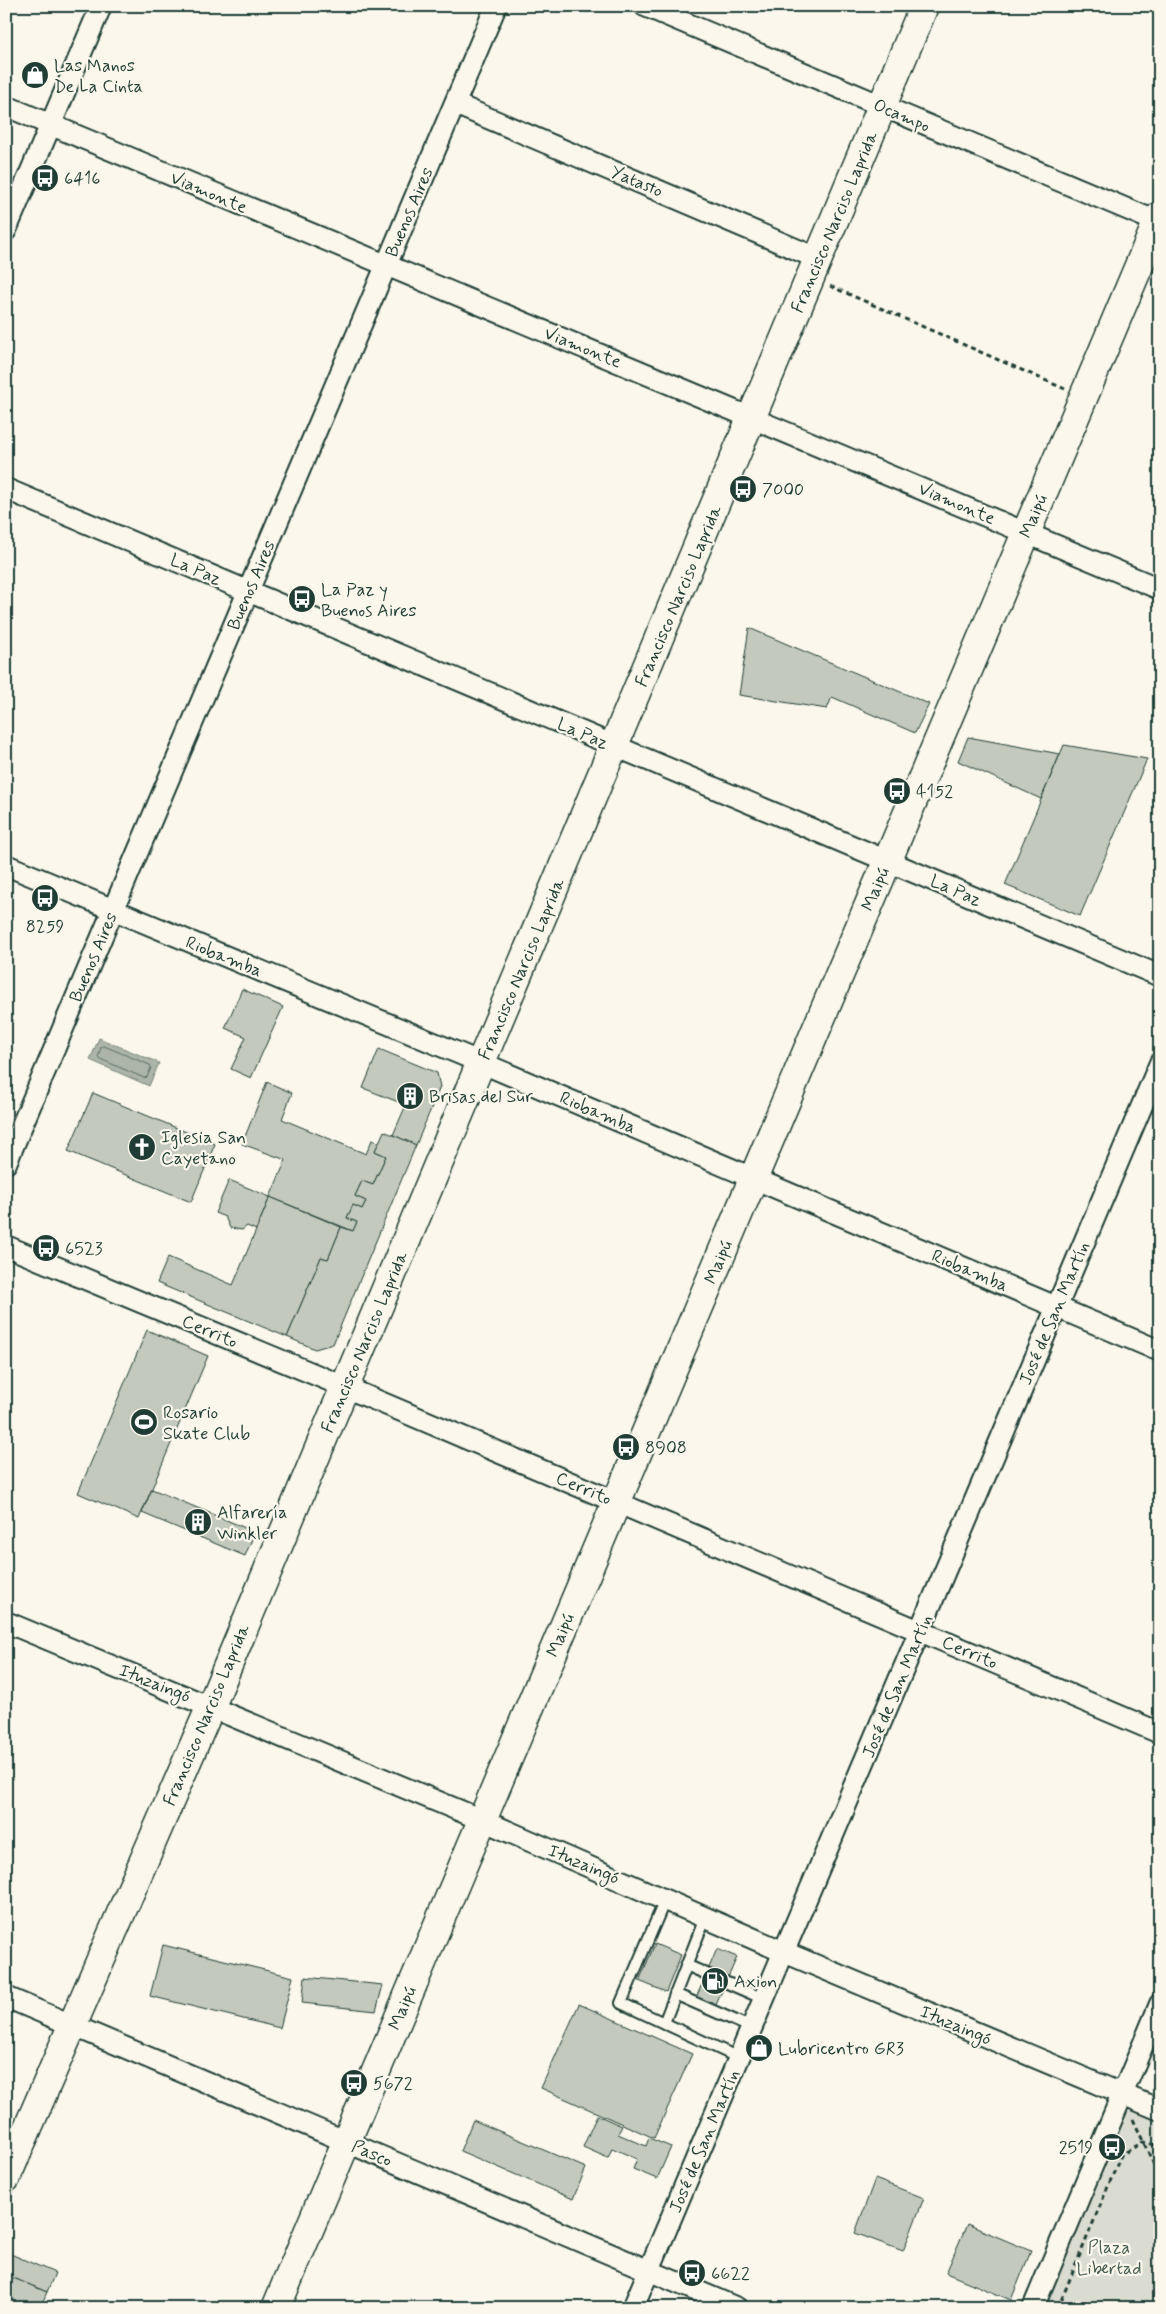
<svg xmlns="http://www.w3.org/2000/svg" width="1166" height="2314" font-family="Mynerve,sans-serif">
	<style>
		.green { fill: #dbdcd1; stroke: #7d8c82 }
		.water { fill: #adb4aa; stroke: #74847b }
		.lines { fill: none; stroke-linecap: round; stroke-linejoin: round }
		.shore { stroke: #586d63; stroke-width: 1 }
		.building { fill: #c4c9be; stroke: #1f3d34 }
		.lane-casing { stroke: #1f3d34; stroke-width: 14 }
		.street-casing { stroke: #1f3d34; stroke-width: 24 }
		.secondary-casing { stroke: #1f3d34; stroke-width: 31 }
		.path { stroke: #1f3d34; stroke-width: 3; stroke-dasharray: 5 4; stroke-linecap: butt }
		.lane { stroke: #fbf7ec; stroke-width: 10 }
		.street { stroke: #fbf7ec; stroke-width: 20 }
		.secondary { stroke: #fbf7ec; stroke-width: 28 }
		.labels { text-anchor: middle; stroke-width: 4.5; stroke-linejoin: round; paint-order: stroke }
		.poi-label { font-size: 18px; fill: #1f3d34; stroke: #fbf7ec; text-anchor: start }
		.street-label { font-size: 18px; fill: #1f3d34; stroke: #fbf7ec }
		.park-label { font-size: 18px; fill: #455d53; stroke: #fbf7ec }
	</style>
	<rect width="100%" height="100%" fill="#fbf7ec"/>
	<filter id="ink" filterUnits="userSpaceOnUse"><feTurbulence type="fractalNoise" baseFrequency=".02" numOctaves="2"/><feDisplacementMap in="SourceGraphic" scale="10" xChannelSelector="R" yChannelSelector="G"/><feConvolveMatrix kernelMatrix="1 2 1 2 8 2 1 2 1" color-interpolation-filters="sRGB"/></filter>
	<g filter="url(#ink)">
		<path class="green" d="M1121,2095L1160,2110V2308H1033Z"/>
		<path class="water" d="M99,1038L159,1063L149,1086L90,1060Z"/>
		<g class="lines">
			<path class="shore" d="M104,1046L150,1065L151,1068L147,1077L144,1078L98,1058L101,1047Z"/>
		</g>
		<g class="building">
			<path d="M749,628L929,704L915,733L832,697L827,709L739,695Z"/>
			<path d="M968,737L1060,754L1041,799L958,761Z"/>
			<path d="M1064,745L1147,759L1080,916L1005,885Z"/>
			<path d="M242,989L283,1007L251,1078L231,1069L246,1037L225,1028Z"/>
			<path d="M379,1049L437,1073L440,1087L416,1145L393,1135L406,1105L363,1088Z"/>
			<path d="M267,1082L292,1093L282,1119L366,1154L372,1140L379,1142L375,1151L386,1156L373,1185L362,1181L355,1196L366,1201L362,1209L353,1205L347,1218L357,1222L353,1231L270,1197L286,1160L242,1144Z"/>
			<path d="M93,1093L215,1144L191,1202L68,1151Z"/>
			<path d="M384,1131L416,1145L333,1344L315,1349L287,1337L321,1257L328,1259L341,1227L353,1231L357,1222L347,1218L353,1205L362,1209L366,1201L355,1196L362,1181L373,1185L386,1156L375,1151Z"/>
			<path d="M229,1180L270,1197L256,1230L247,1226L242,1230L230,1228L225,1217L215,1213Z"/>
			<path d="M270,1197L341,1227L328,1259L321,1257L287,1337L157,1283L168,1257L233,1285Z"/>
			<path d="M147,1330L208,1356L139,1519L78,1493Z"/>
			<path d="M152,1489L255,1532L245,1556L142,1513Z"/>
			<path d="M655,1944L681,1955L666,1992L639,1981Z"/>
			<path d="M163,1945L293,1977L280,2028L150,1996Z"/>
			<path d="M717,1949L737,1957L712,2014L693,2005Z"/>
			<path d="M305,1977L383,1985L376,2011L302,2003Z"/>
			<path d="M579,2004L692,2054L654,2138L541,2088Z"/>
			<path d="M597,2115L622,2126L618,2134L646,2146L649,2138L671,2147L657,2179L633,2169L637,2159L612,2148L608,2158L583,2147Z"/>
			<path d="M473,2120L586,2168L573,2199L460,2151Z"/>
			<path d="M875,2179L924,2198L903,2251L855,2233Z"/>
			<path d="M967,2224L1031,2251L1011,2300L946,2273Z"/>
			<path d="M6,2252L55,2273L47,2292L6,2275Z"/>
			<path d="M6,2275L47,2292L40,2308H6Z"/>
		</g>
		<g class="lines">
			<g class="lane-casing">
				<g id="lane">
					<path d="M665,1900L621,2003L739,2058"/>
					<path d="M686,1965L764,1999"/>
					<path d="M675,1994L752,2028"/>
					<path d="M664,2023L705,1918"/>
				</g>
			</g>
			<g class="street-casing">
				<g id="street">
					<path d="M645,6L1160,223"/>
					<path d="M455,104L819,259"/>
					<path d="M6,106L1160,589"/>
					<path d="M6,230L101,6"/>
					<path d="M6,489L1160,976"/>
					<path d="M6,865L482,1063L1160,1351"/>
					<path d="M6,1163L496,6"/>
					<path d="M6,1246L345,1387L1160,1733"/>
					<path d="M6,1622L482,1820L784,1952L1160,2110"/>
					<path d="M6,1997L737,2308"/>
					<path d="M633,2308L1160,1063"/>
					<path d="M1033,2308L1160,2004"/>
				</g>
			</g>
			<g class="secondary-casing">
				<g id="secondary">
					<path d="M6,2178L211,1706L924,6"/>
					<path d="M276,2308L1160,216"/>
				</g>
			</g>
			<g class="path">
				<path d="M830,286L1065,389"/>
				<path d="M1133,2119L1160,2178"/>
				<path d="M1058,2308L1121,2155L1143,2142L1160,2146"/>
			</g>
			<use href="#lane" class="lane"/>
			<use href="#street" class="street"/>
			<use href="#secondary" class="secondary"/>
		</g>
	</g>
	<defs>
		<g id="shop-disc" transform="scale(1.4375)"><circle r="9.5" fill="#1f3d34" stroke="#fbf7ec"/><path d="M-5-2.5h2.3a2.7 3.5 0 0 1 5.4 0H5L5.5 6h-11ZM-1.5-2.5h3a1.5 2.3 0 0 0-3 0Z" fill="#fff"/></g>
		<g id="bus-disc" transform="scale(1.4375)"><circle r="9.5" fill="#1f3d34" stroke="#fbf7ec"/><path d="M-5-6H5V4H4V6H2V4H-2V6H-4V4H-5ZM-3.5-4V0h7V-4ZM-3.5 1.2v1.5H-2V1.2ZM2 1.2v1.5H3.5V1.2Z" fill="#fff"/></g>
		<g id="building-disc" transform="scale(1.4375)"><circle r="9.5" fill="#1f3d34" stroke="#fbf7ec"/><path d="M-4-6H4V6H1V3H-1V6H-4ZM-2.5-4.3h1.7v1.8h-1.7ZM.8-4.3h1.7v1.8H.8ZM-2.5-1h1.7V.8h-1.7ZM.8-1h1.7V.8H.8Z" fill="#fff"/></g>
		<g id="church-disc" transform="scale(1.4375)"><circle r="9.5" fill="#1f3d34" stroke="#fbf7ec"/><path d="M-1.2-6h2.4v3.5h3.3v2.4h-3.3V6h-2.4V-.1h-3.3v-2.4h3.3Z" fill="#fff"/></g>
		<g id="stadium-disc" transform="scale(1.4375)"><circle r="9.5" fill="#1f3d34" stroke="#fbf7ec"/><path d="M0-5a6.5 5 0 1 0 0 10a6.5 5 0 1 0 0-10ZM-3.5-1.8h7v3.6h-7Z" fill="#fff"/></g>
		<g id="fuel-disc" transform="scale(1.4375)"><circle r="9.5" fill="#1f3d34" stroke="#fbf7ec"/><path d="M-5.5-6h7V0h2V4h1.3V-2.5L3-4.5l.8-.8L6-3V5H2.5V1h-1V6h-7ZM-4.2-4.7v3.2H.2V-4.7Z" fill="#fff"/></g>
	</defs>
	<g fill-rule="evenodd">
		<use href="#shop-disc" x="35" y="75"/>
		<use href="#bus-disc" x="45" y="178"/>
		<use href="#bus-disc" x="743" y="489"/>
		<use href="#bus-disc" x="302" y="599"/>
		<use href="#bus-disc" x="897" y="791"/>
		<use href="#bus-disc" x="45" y="898"/>
		<use href="#building-disc" x="410" y="1096"/>
		<use href="#church-disc" x="142" y="1147"/>
		<use href="#bus-disc" x="46" y="1248"/>
		<use href="#stadium-disc" x="144" y="1422"/>
		<use href="#bus-disc" x="626" y="1447"/>
		<use href="#building-disc" x="198" y="1522"/>
		<use href="#fuel-disc" x="715" y="1981"/>
		<use href="#shop-disc" x="759" y="2048"/>
		<use href="#bus-disc" x="354" y="2083"/>
		<use href="#bus-disc" x="1112" y="2147"/>
		<use href="#bus-disc" x="692" y="2273"/>
	</g>
	<g class="labels">
		<g class="poi-label">
			<text x="54" y="71">Las Manos<tspan x="54" dy="21">De La Cinta</tspan></text>
			<text x="64" y="184">6416</text>
			<text x="762" y="495">7000</text>
			<text x="321" y="595">La Paz y<tspan x="321" dy="21">Buenos Aires</tspan></text>
			<text x="916" y="797">4152</text>
			<text x="45" y="932" text-anchor="middle">8259</text>
			<text x="429" y="1102">Brisas del Sur</text>
			<text x="161" y="1143">Iglesia San<tspan x="161" dy="21">Cayetano</tspan></text>
			<text x="65" y="1254">6523</text>
			<text x="163" y="1418">Rosario<tspan x="163" dy="21">Skate Club</tspan></text>
			<text x="645" y="1453">8908</text>
			<text x="217" y="1518">Alfarería<tspan x="217" dy="21">Winkler</tspan></text>
			<text x="734" y="1987">Axion</text>
			<text x="778" y="2054">Lubricentro GR3</text>
			<text x="373" y="2089">5672</text>
			<text x="1093" y="2153" text-anchor="end">2519</text>
			<text x="711" y="2279">6622</text>
		</g>
		<g class="street-label">
			<text transform="translate(902 115) rotate(23)" y="6">Ocampo</text>
			<text transform="translate(637 181) rotate(23)" y="6">Yatasto</text>
			<text transform="translate(209 192) rotate(23)" y="6">Viamonte</text>
			<text transform="translate(409 212) rotate(-67)" y="6">Buenos Aires</text>
			<text transform="translate(834 222) rotate(-67)" y="6">Francisco Narciso Laprida</text>
			<text transform="translate(583 347) rotate(22)" y="6">Viamonte</text>
			<text transform="translate(957 503) rotate(23)" y="6">Viamonte</text>
			<text transform="translate(1033 516) rotate(-67)" y="6">Maipú</text>
			<text transform="translate(196 569) rotate(23)" y="6">La Paz</text>
			<text transform="translate(251 585) rotate(-67)" y="6">Buenos Aires</text>
			<text transform="translate(678 596) rotate(-67)" y="6">Francisco Narciso Laprida</text>
			<text transform="translate(583 733) rotate(23)" y="6">La Paz</text>
			<text transform="translate(875 889) rotate(-67)" y="6">Maipú</text>
			<text transform="translate(956 890) rotate(23)" y="6">La Paz</text>
			<text transform="translate(224 956) rotate(22)" y="6">Riobamba</text>
			<text transform="translate(93 957) rotate(-67)" y="6">Buenos Aires</text>
			<text transform="translate(521 969) rotate(-67)" y="6">Francisco Narciso Laprida</text>
			<text transform="translate(598 1112) rotate(23)" y="6">Riobamba</text>
			<text transform="translate(718 1262) rotate(-67)" y="6">Maipú</text>
			<text transform="translate(970 1270) rotate(23)" y="6">Riobamba</text>
			<text transform="translate(1054 1313) rotate(-67)" y="6">José de San Martín</text>
			<text transform="translate(210 1331) rotate(23)" y="6">Cerrito</text>
			<text transform="translate(364 1342) rotate(-67)" y="6">Francisco Narciso Laprida</text>
			<text transform="translate(584 1488) rotate(23)" y="6">Cerrito</text>
			<text transform="translate(560 1635) rotate(-67)" y="6">Maipú</text>
			<text transform="translate(970 1652) rotate(23)" y="6">Cerrito</text>
			<text transform="translate(155 1683) rotate(22)" y="6">Ituzaingó</text>
			<text transform="translate(897 1686) rotate(-67)" y="6">José de San Martín</text>
			<text transform="translate(206 1715) rotate(-67)" y="6">Francisco Narciso Laprida</text>
			<text transform="translate(584 1864) rotate(23)" y="6">Ituzaingó</text>
			<text transform="translate(402 2008) rotate(-67)" y="6">Maipú</text>
			<text transform="translate(956 2025) rotate(23)" y="6">Ituzaingó</text>
			<text transform="translate(704 2141) rotate(-67)" y="6">José de San Martín</text>
			<text transform="translate(372 2153) rotate(23)" y="6">Pasco</text>
		</g>
		<g class="park-label">
			<text x="1109" y="2253">Plaza<tspan x="1109" dy="21">Libertad</tspan></text>
		</g>
	</g>
	<rect width="1166" height="2314" fill="none" stroke="#fbf7ec" stroke-width="25"/>
	<rect x="12" y="12" width="1141" height="2289" fill="none" stroke="#1f3d34" stroke-width="2" filter="url(#ink)"/>
</svg>
